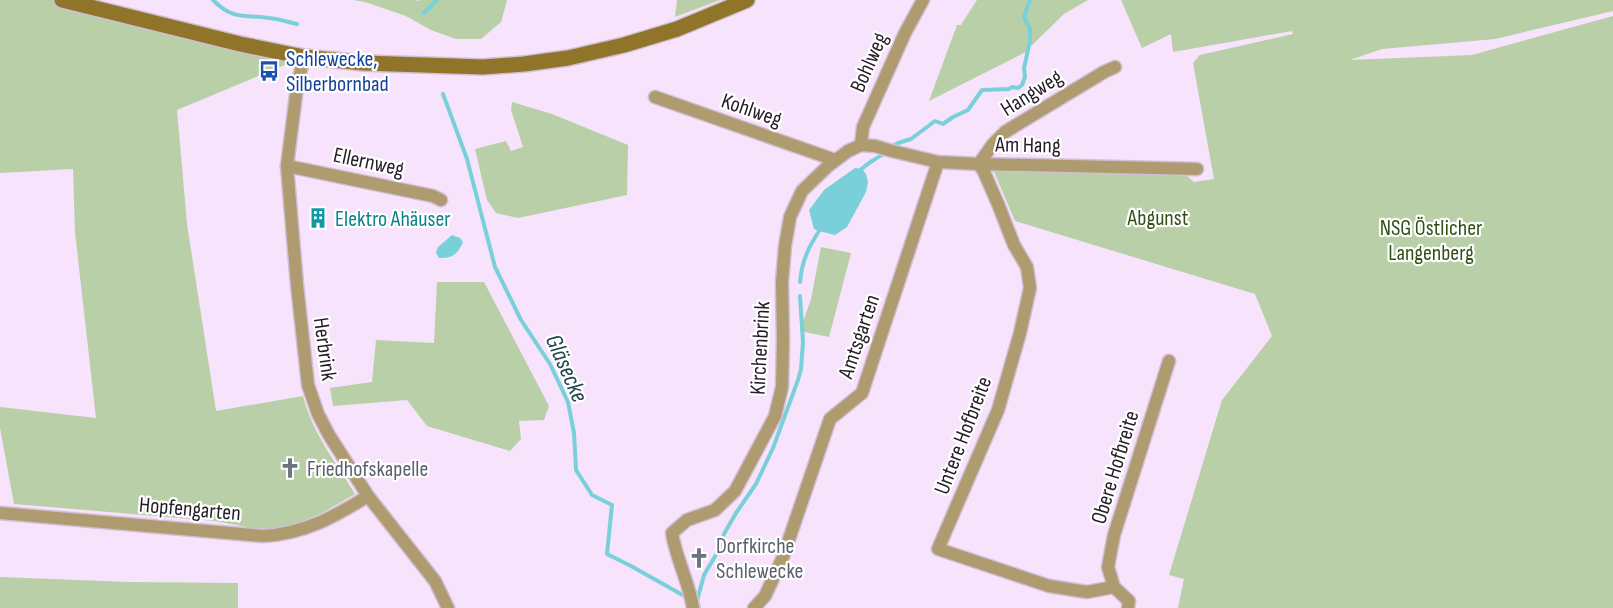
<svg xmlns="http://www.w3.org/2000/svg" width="1613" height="608" font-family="'Sofia Sans Condensed',sans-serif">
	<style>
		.green { fill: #b8cfa7 }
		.water { fill: #7ad0d9 }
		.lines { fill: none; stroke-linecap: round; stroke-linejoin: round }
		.stream { stroke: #7ad0d9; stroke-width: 4 }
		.minor-casing { stroke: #d1bfd5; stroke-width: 15 }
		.secondary-casing { stroke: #d1bfd5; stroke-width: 18 }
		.minor { stroke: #ae9b6f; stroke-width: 12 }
		.secondary { stroke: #90742a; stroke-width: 15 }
		.labels { text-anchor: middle; stroke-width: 4.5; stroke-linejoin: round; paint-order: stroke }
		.transit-label { font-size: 22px; fill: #164399; stroke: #fff; text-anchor: start }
		.street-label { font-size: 22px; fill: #241d26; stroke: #fff }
		.park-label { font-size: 22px; fill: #325016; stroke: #fff }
		.culture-label { font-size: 22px; fill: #0d838f; stroke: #fff; text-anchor: start }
		.worship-label { font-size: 22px; fill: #5b616d; stroke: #fff; text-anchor: start }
		.water-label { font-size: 24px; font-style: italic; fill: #20484c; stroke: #fff }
	</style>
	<rect width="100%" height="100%" fill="#f7e3fb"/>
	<g class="green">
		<path d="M0,0H64L304,57L177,110L187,224L216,411L303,396C312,432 336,463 355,494L322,513L297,524L263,530L215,521L14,504L0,428V407L96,418L75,232L73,169L0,173Z"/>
		<path d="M354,0H416L418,1L420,0H507L501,22L481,39H456L431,30L406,16L365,2Z"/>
		<path d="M677,0H720L675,17Z"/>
		<path d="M977,0H1088L1064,14L1024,53L929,101L957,25H961Z"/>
		<path d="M1121,0H1613V11L1495,39L1382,49L1350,60L1472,55L1613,16V608H1178L1184,579L1169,575L1222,400L1272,336L1255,294L1015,221L992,167L1182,172L1194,182L1214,179L1193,63L1200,55L1293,34L1292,31L1173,52L1171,34L1142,48Z"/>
		<path d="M512,102L552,114L628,145L627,195L518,218L496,213L487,200L475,149L506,141L511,151L523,147L511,110Z"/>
		<path d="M821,247L851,253L829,337L800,331L811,299Z"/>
		<path d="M437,282H484L549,406L544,420L519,421L521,439L510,451L427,426L407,400L333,406L330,388L372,382L376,340L434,343Z"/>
		<path d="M0,577L128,582L238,583V608H0Z"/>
	</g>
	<g class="water">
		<path d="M855,168L862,169L866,174L868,182L866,192L847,227L835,235L819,231L814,229L809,210L824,190Z"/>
		<path d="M452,235L460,238L463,242C458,254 452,259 439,258L436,253L438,247Z"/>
	</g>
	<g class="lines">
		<g class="stream">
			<path d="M213,0C234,21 243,14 269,18C279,19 288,22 297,24"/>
			<path d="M424,13L437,0"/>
			<path d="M443,94L467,159L495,267L521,320L550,364L568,402L574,433L576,470L592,495L612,505L607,554L631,566L688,598"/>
			<path d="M892,147L898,143L911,139L935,121L943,124L953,117L968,110L982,90L1009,89L1012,87L1018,88L1022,85L1025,77L1024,68L1030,41V29L1024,17L1030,0"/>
			<path d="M859,172C866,163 877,159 886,152"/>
			<path d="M800,282C802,260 809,246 821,228"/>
			<path d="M699,608L697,601L704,575L720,548L724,534L736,513L756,484L773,448L798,380L801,369L803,342L800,296"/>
		</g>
		<g class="minor-casing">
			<g id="minor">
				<path d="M304,57L297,87L287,166L297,285L308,385L318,414L329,435L368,496L435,581L448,608"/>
				<path d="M655,97L835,160"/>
				<path d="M861,145L863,127L905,33L923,0"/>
				<path d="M287,166L433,196L441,200"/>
				<path d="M0,513L263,536C304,534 334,517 368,496"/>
				<path d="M1114,587L1087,592L1049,586L938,549L998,410L1020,333L1030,288L1027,267L1014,245L998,204L984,172L979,164L993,144L1005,132L1104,72L1115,67"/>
				<path d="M693,608C689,582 676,559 672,533L687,520L715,510L735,491L775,416L782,387L783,340L782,282L785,246L790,217L802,191L828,166L848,151L861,145L875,146L892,151L938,162L979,164L1197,169"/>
				<path d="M754,608L765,596L783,557L830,419L862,393L938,162"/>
				<path d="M1128,608L1129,601L1114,587L1108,567L1114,535L1169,361"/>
			</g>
		</g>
		<g class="secondary-casing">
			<path id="secondary" d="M62,0L240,44L304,57L364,63L483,67L524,64L568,58L624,45L677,29L747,0"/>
		</g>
		<use href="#minor" class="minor"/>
		<use href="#secondary" class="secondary"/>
	</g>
	<defs>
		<g id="bus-bare" transform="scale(1.62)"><path d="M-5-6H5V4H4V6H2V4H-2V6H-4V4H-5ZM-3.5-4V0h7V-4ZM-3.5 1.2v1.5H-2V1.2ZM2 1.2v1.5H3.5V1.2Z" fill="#1a4fb4" stroke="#fff" stroke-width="2.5" paint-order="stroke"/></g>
		<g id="building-bare" transform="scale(1.62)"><path d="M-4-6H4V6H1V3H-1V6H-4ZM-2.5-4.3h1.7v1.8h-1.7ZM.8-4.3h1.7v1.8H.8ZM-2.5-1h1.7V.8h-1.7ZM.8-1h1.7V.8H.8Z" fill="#0f9aa8" stroke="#fff" stroke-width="2.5" paint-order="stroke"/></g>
		<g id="church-bare" transform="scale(1.62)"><path d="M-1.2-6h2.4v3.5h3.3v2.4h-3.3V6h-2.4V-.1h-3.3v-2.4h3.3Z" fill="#6b7280" stroke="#fff" stroke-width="2.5" paint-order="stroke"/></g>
	</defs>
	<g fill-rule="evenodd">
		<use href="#bus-bare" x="269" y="71"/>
		<use href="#building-bare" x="318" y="218"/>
		<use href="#church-bare" x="290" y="468"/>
		<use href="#church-bare" x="699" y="558"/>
	</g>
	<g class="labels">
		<g class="transit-label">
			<text x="286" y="66">Schlewecke,<tspan x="286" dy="25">Silberbornbad</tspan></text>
		</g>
		<g class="street-label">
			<text transform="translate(868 62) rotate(-66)" y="8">Bohlweg</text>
			<text transform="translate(1031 92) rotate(-32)" y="8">Hangweg</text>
			<text transform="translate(752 109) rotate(19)" y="8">Kohlweg</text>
			<text transform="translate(1028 144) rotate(1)" y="8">Am Hang</text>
			<text transform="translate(369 161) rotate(12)" y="8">Ellernweg</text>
			<text transform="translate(858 336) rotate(-71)" y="8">Amtsgarten</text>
			<text transform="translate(759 348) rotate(-87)" y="8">Kirchenbrink</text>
			<text transform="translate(326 349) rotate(82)" y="8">Herbrink</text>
			<text transform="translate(962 435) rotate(-69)" y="8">Untere Hofbreite</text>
			<text transform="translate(1114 467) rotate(-73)" y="8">Obere Hofbreite</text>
			<text transform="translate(190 508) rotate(5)" y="8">Hopfengarten</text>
		</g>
		<g class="park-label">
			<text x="1158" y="225">Abgunst</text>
			<text x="1431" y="235">NSG Östlicher<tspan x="1431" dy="25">Langenberg</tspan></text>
		</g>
		<g class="culture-label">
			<text x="335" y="226">Elektro Ahäuser</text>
		</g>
		<g class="worship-label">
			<text x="307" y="476">Friedhofskapelle</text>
			<text x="716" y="553">Dorfkirche<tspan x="716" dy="25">Schlewecke</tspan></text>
		</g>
		<g class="water-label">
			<text transform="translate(567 368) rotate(66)" y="8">Gläsecke</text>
		</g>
	</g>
</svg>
